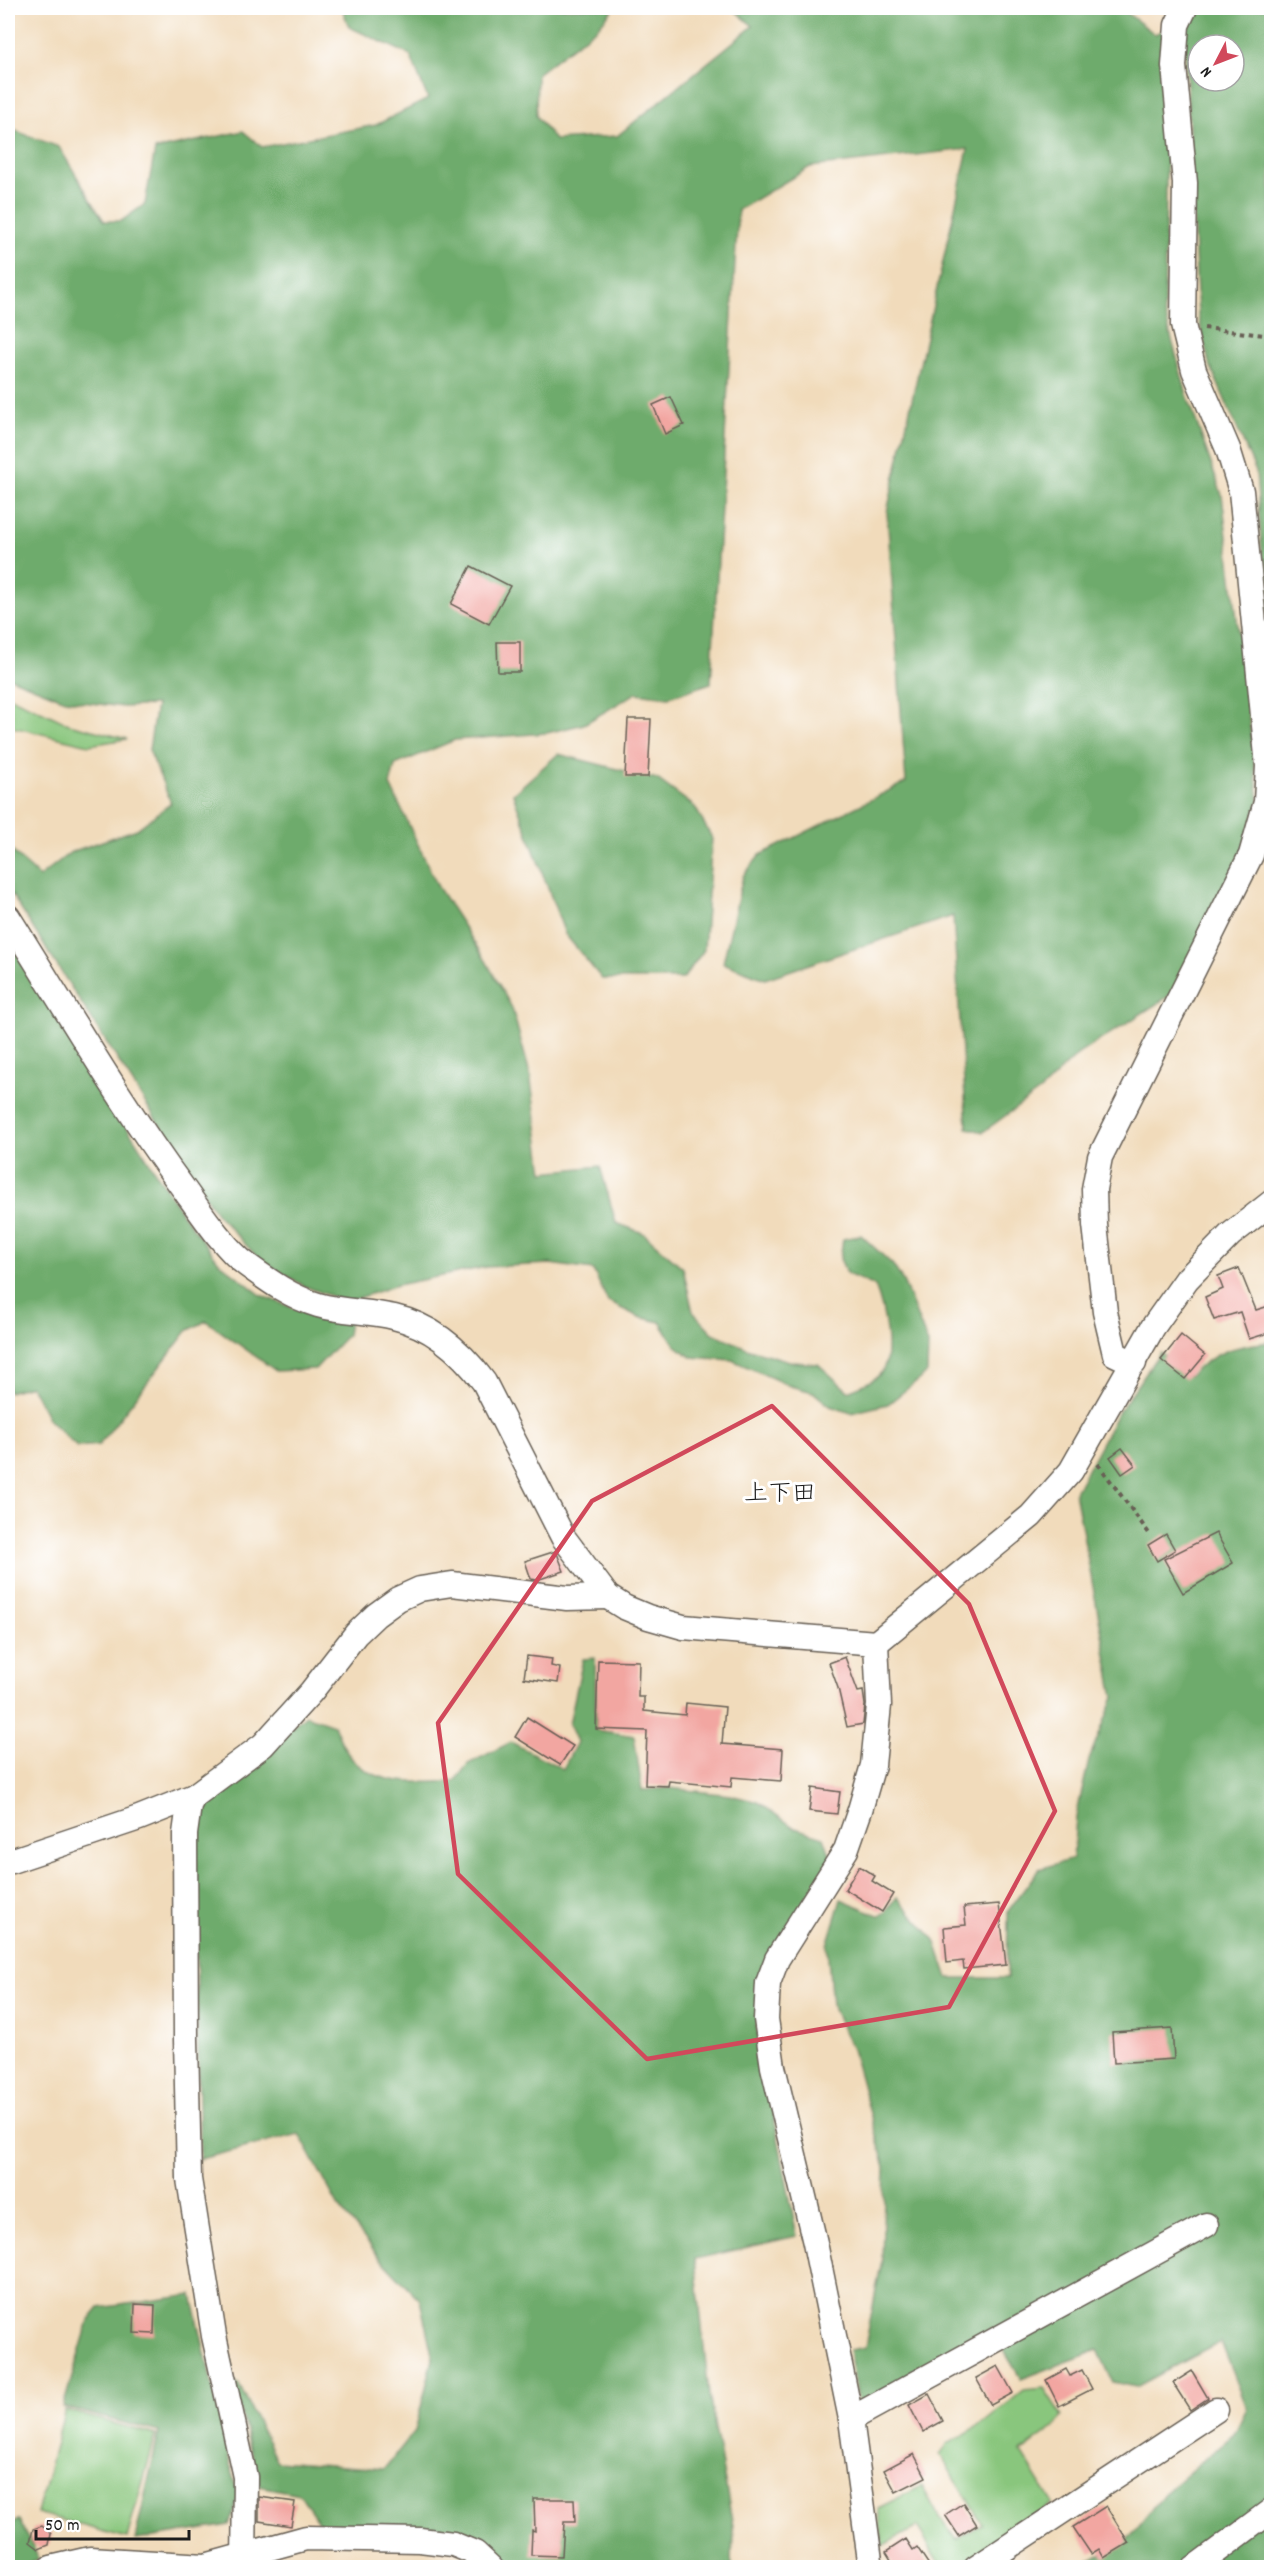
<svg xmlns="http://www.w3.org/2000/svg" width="1279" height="2575" font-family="Dekko,'Klee One',sans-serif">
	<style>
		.green { fill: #89c67d; stroke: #52714c; stroke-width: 1.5 }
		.forest { fill: #6eab6c; stroke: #456444; stroke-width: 1.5; fill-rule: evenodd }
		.building { fill: #f2a6a1 }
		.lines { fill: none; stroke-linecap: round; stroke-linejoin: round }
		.minor-casing { stroke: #675f54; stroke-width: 27 }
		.path { stroke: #675f54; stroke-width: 4; stroke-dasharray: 4.5 4.5; stroke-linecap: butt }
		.minor { stroke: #fff; stroke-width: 24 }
		.marked { fill: none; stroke: #d1495b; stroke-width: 4.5; stroke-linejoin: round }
		.labels { text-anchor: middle; stroke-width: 6; stroke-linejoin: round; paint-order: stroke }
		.neighbourhood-label { font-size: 24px; fill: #1c1c1c; stroke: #fff }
	</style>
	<rect width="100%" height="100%" fill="#fff"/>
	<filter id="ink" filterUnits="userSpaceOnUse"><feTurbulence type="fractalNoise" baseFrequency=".0167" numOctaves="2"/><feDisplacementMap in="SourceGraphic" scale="12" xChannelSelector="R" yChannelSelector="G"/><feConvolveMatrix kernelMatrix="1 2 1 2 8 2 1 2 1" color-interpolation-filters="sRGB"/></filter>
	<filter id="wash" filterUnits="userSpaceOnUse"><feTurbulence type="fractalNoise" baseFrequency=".008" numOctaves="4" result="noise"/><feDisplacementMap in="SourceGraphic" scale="24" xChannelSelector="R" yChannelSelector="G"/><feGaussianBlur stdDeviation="1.35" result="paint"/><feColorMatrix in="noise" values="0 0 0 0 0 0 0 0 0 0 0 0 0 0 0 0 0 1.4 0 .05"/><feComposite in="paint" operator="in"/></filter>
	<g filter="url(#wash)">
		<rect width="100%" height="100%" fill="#f1dbbb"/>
		<g class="green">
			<path d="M8,696L69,724L127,739L89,745L8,726Z"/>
			<path d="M1044,2388L1062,2416L1055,2427L1021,2452L1053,2504L1027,2524L955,2567H942L917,2527L883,2546L878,2508L922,2486L937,2513L956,2540L982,2524L940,2454L948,2444L985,2422L1024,2390Z"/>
			<path d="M65,2410L156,2435L127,2538L37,2513Z"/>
		</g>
		<g class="forest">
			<path d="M342,8H614L598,27L537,74L536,116L555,140L617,136L753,26L732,8H1126L1127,13L1155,34L1169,27L1164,66L1167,133L1164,311L1187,395L1222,495L1259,801L1239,860L1174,993L1078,1054L1041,1090L983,1132L967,1128L953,916L765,979L723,963L743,876L760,855L906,782L887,512L968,149L810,167L738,210L711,683L669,697L636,693L584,724L547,733L455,740L395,765L390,785L438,887L486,961L512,1008L530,1074L543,1172L600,1166L616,1223L643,1233L683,1268L693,1312L713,1333L749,1349L793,1362L818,1364L848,1391C857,1387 870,1383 878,1376C896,1360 883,1306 875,1286L847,1274L840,1259L843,1239L861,1235L893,1265L903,1281L928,1344L927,1373L888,1404L851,1413L830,1406L813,1392L790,1386L732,1360L691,1357L675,1345L660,1322L639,1317L608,1302L593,1270L550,1264L486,1267L397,1285L347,1302L304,1286L259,1259L216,1213L8,889V847L39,877L71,852L137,829L171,803L149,750L156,705L124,707L65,700L8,677V580L14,569L8,562V128L59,147L104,221H121L145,204L155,150L243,131L262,147L376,125L428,99L410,55L349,27Z"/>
			<path d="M1195,8H1271V676L1256,472L1209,363L1198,315L1184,25ZM1198,45H1234V81H1198Z"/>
			<path d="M558,754L657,779L695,807L712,838L704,950L683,979H602L565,934L513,794Z"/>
			<path d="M8,941L183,1215L219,1262L261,1295L298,1310L349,1321L347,1335L315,1369L276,1371L206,1321L187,1331L99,1445L77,1447L49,1420L31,1386L8,1392Z"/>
			<path d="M1271,1342V2567H1021L1026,2563L1052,2566L1084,2564L1128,2539L1167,2491L1234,2434L1247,2408L1221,2342L1136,2387L1113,2382L1098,2350L1021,2379L991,2329L859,2406L849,2350L865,2347L882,2260L885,2167L852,2049L832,2005L827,1945L841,1899L880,1916L886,1912L897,1897L935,1940L948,1978H1007L1008,1911L1039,1869L1073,1859L1076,1817L1089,1760L1114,1697L1075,1492L1116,1416L1160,1352L1189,1376C1217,1350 1234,1346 1271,1342Z"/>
			<path d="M595,1658L596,1730L634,1736L642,1790L670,1788L730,1795L758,1802L795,1828L824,1837L832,1860L756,2024L797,2236L695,2259L709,2395L733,2526L732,2567H511L477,2541L404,2524L322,2528L300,2494L259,2486L234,2382L238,2383L277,2461L384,2469L415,2431L433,2359L420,2300L380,2258L338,2205L299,2134L200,2159L194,1828L206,1797L306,1715L334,1725C338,1734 342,1746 349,1755C372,1787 421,1783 455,1781L468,1764L511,1742L563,1769L577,1742L569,1724L583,1659Z"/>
			<path d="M192,2295L230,2464L239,2494L229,2525L135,2540L159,2432L63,2407L89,2320L99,2308Z"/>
			<path d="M19,2520L39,2559L17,2567H8V2523Z"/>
			<path d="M316,2561L317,2567H267Z"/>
			<path d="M388,2561L447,2564L448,2567H387Z"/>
		</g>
		<g id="blocks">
			<g class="building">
				<path d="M671,397L684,425L665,434L653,405Z"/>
				<path d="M471,566L510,586L489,624L451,604Z"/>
				<path d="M497,642H520V672H498Z"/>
				<path d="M628,719H651L648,777H625Z"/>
				<path d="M1239,1268L1256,1310L1272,1305V1332L1249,1339L1240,1312L1214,1320L1205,1297L1223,1289L1218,1276Z"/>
				<path d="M1181,1335L1205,1355L1185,1379L1161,1360Z"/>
				<path d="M1122,1448L1135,1465L1122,1474L1110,1457Z"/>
				<path d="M1216,1533L1233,1563L1183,1593L1164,1559Z"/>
				<path d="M1166,1534L1175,1550L1157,1561L1148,1545Z"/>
				<path d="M556,1551L564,1571L537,1580L531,1579L525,1561Z"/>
				<path d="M527,1656L552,1659L551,1666L560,1668L558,1683L524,1678Z"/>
				<path d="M845,1657L858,1692L863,1691L865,1705L863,1724L847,1727L838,1688L829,1663Z"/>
				<path d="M598,1660L639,1661L638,1697H644V1711L685,1715L686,1703L725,1707L722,1744L783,1749L781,1781L732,1777L731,1787L669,1781L668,1786L645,1785L647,1731L596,1729Z"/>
				<path d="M527,1717L573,1746L560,1765L515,1737Z"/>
				<path d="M812,1788L840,1792L837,1814L809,1811Z"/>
				<path d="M859,1866L875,1876L872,1881L893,1894L882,1912L845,1889Z"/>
				<path d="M999,1904L1006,1965L964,1969L963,1961L947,1963L944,1927L966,1925L964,1907Z"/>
				<path d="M1172,2028L1174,2059L1114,2063L1112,2032Z"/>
				<path d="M135,2304L155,2305L154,2334L134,2333Z"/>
				<path d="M998,2366L1013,2393L991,2405L976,2378Z"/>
				<path d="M1066,2369L1070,2376L1082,2370L1092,2389L1059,2406L1046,2380Z"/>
				<path d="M1192,2371L1208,2398L1190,2410L1173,2383Z"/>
				<path d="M929,2394L943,2421L923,2432L909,2405Z"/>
				<path d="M914,2454L926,2477L896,2492L884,2470Z"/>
				<path d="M259,2497L295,2502L291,2526L259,2521Z"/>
				<path d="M534,2499H574L575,2522H564L562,2556L531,2555L532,2530L535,2531Z"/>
				<path d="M963,2503L977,2525L959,2536L945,2515Z"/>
				<path d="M1106,2506L1129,2543L1104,2558L1099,2549L1091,2554L1073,2527Z"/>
				<path d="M42,2526L51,2534L49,2545L39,2549L30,2542L33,2529Z"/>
				<path d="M906,2539L913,2550L917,2547L931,2568H886L893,2563L886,2552Z"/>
			</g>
		</g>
	</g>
	<g filter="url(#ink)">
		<use href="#blocks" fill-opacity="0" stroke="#675f54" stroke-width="1.5"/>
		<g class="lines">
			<g class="minor-casing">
				<g id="minor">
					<path d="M8,917C66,1009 121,1104 186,1192C201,1213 226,1250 247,1265C269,1281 291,1297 318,1305C342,1312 369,1311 394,1317C433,1326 461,1351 484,1382L563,1537L608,1597L624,1607L648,1617L683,1627L876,1643L1031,1516L1071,1471L1153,1327L1187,1279L1230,1235L1272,1202"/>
					<path d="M1134,1363L1115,1354L1105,1312L1095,1225L1094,1189L1100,1157L1251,855L1266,802L1268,766L1241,491L1228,449L1194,370L1183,325L1185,183L1174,66L1177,25L1185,8"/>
					<path d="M194,1796L189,1805L185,1834L186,2039L189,2179L214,2336L245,2477L244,2568"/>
					<path d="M8,1862L139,1818L194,1796L263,1745L311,1692L356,1634L376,1615L398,1599L420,1589L452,1584L567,1598L608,1597"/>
					<path d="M851,2419L1206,2225"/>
					<path d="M51,2568L90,2559L205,2566L306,2538L420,2540L453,2544L475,2553L491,2568"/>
					<path d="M871,2568L851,2419L815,2243L773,2067L766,2019L768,1983L777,1959L846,1850L860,1810L873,1765L879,1705L876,1643"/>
					<path d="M976,2568L1216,2410"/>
					<path d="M1194,2568L1272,2510"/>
				</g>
			</g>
			<g class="path">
				<path d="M1204,328L1272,336"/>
				<path d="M1098,1464L1151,1536"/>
			</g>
			<use href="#minor" class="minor"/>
		</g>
	</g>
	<path class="marked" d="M772,1406L969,1604L1055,1811L949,2007L647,2059L458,1874L438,1723L592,1501Z"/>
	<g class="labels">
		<g class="neighbourhood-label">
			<text x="780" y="1500">上下田</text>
		</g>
	</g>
	<rect width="1279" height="2575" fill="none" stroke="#fff" stroke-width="30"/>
	<g transform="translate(1216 63) rotate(228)"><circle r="28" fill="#ffffff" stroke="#a4a4a4" stroke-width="1.5"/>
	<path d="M0-4.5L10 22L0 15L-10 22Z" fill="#d1495b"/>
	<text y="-9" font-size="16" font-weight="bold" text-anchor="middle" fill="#1c1c1c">N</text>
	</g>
	<path d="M36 2530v9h153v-9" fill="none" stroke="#1c1c1c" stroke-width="3"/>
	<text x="45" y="2530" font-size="18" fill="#1c1c1c" stroke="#ffffff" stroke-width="4.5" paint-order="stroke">50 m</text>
</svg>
